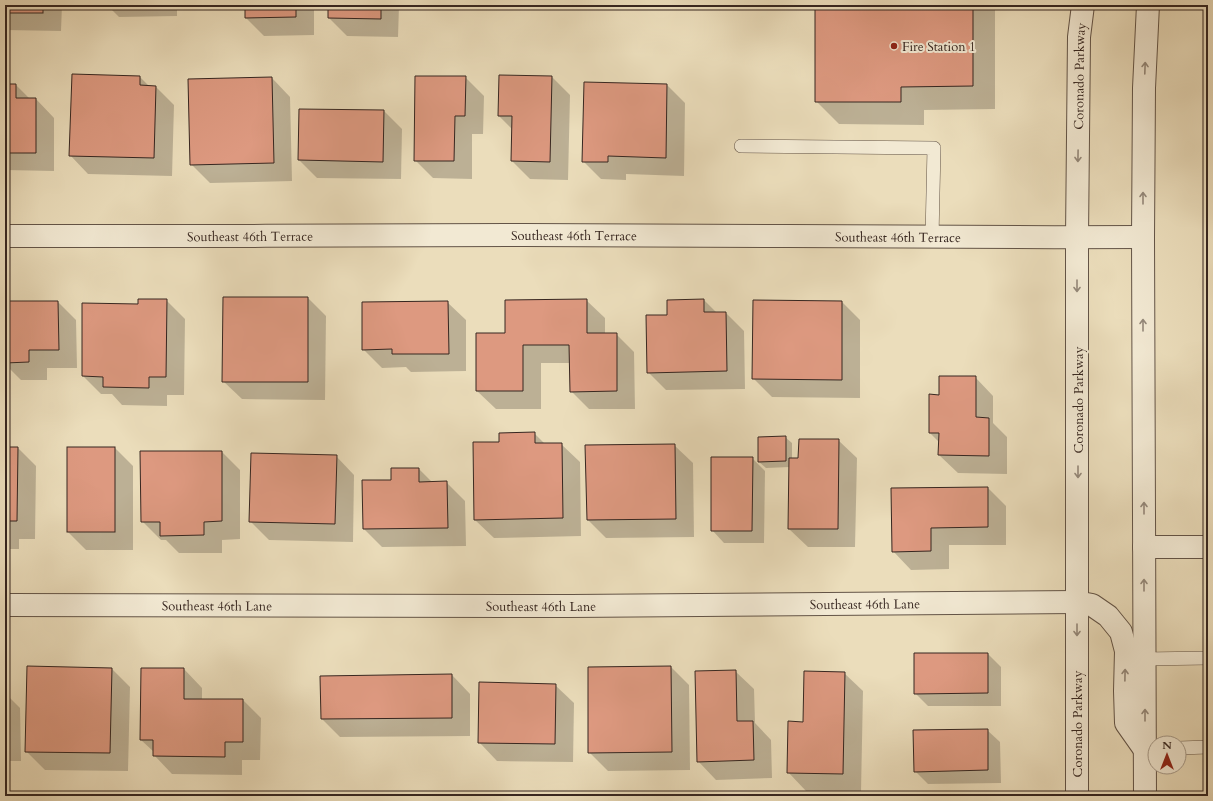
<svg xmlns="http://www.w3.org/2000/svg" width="1213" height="801" font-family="Cardo,serif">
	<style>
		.shadow { fill: #0003 }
		.building { fill: #dd9980; stroke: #362620 }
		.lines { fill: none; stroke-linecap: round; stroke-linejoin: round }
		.service-casing { stroke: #635447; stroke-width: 14 }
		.minor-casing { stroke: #635447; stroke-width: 24 }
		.tertiary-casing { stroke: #635447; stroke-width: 24 }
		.service { stroke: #f2e9d3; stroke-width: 13 }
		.minor { stroke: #f2e9d3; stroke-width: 22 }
		.tertiary { stroke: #f2e9d3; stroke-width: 22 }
		.oneway { stroke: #94887a }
		.poi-dot { fill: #8f2418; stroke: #f2e9d3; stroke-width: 1.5 }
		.labels { text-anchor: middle; stroke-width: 4; stroke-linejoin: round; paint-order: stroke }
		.poi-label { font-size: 13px; fill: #362620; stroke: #f2e9d3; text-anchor: start }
		.street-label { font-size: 13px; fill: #362620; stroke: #f2e9d3 }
	</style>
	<rect width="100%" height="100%" fill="#ebddbb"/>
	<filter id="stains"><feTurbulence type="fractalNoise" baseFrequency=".005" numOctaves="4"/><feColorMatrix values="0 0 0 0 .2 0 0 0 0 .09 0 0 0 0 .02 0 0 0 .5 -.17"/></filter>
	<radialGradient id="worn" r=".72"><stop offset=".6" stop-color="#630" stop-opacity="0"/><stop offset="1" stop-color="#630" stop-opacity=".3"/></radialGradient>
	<g class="shadow">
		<path d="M5,5H62L61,31L5,30Z"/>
		<path d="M107,5H177V16L119,17Z"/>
		<path d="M246,5H314V35L264,36L246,18Z"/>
		<path d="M329,5H399L398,37L347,36L329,18Z"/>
		<path d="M816,5H995V109L924,110V125L839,124L816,101Z"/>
		<path d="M140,77L150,87H156L174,105L172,176L88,174L70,155Z"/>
		<path d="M465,77L484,96L483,134H472V179L433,178L415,160Z"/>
		<path d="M552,77L570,95L568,180L530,179L512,161L513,130L499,116Z"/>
		<path d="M272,78L290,97L292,181L210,183L191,164L189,80Z"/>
		<path d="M585,83L667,85L685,103L684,176L626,174V180L601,179L583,161Z"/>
		<path d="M5,85H16L30,99H36L54,118V171L5,170Z"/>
		<path d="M384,111L402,129L401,179L317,178L299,160Z"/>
		<path d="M308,298L326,316L325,400L242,399L223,381Z"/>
		<path d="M166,300L185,319L184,395H167V406L122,405L112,394H101L83,376Z"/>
		<path d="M586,300L605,318V334H616L634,352L635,409H589L571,391L570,363H541V409H496L477,391L506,334Z"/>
		<path d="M704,300L717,313H726L744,331L745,389L666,390L648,372L668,316Z"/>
		<path d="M5,302H58L76,320L77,368H47V380H21L8,367H5Z"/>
		<path d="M447,302L466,320V371L411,372L406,367L382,368L363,349Z"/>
		<path d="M842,302L860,320V398L772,397L753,378Z"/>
		<path d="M975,377L993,396V423L1007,437V474L958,473L939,455L940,443L930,433L940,396Z"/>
		<path d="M534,433L545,444H561L580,462L581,536L494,538L475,520Z"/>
		<path d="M785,437L792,443V459H799L838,440L857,458L855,547H808L789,529L790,467L766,468L759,462Z"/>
		<path d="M674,445L693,463L694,537L606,538L588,520Z"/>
		<path d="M5,448H18L36,466L35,539H19V549H5Z"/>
		<path d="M115,448L133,466V550H86L68,532Z"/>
		<path d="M222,452L240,470V539L222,540V553H179L166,540H161L142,521Z"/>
		<path d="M336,456L354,475L353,542L269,540L250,521Z"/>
		<path d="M752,458L765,471L764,543H724L712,530Z"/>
		<path d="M419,469L433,483L446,482L465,501L466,546L382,547L364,529L363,481H392Z"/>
		<path d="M988,488L1006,506V545H949V569L911,570L893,551Z"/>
		<path d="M915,654H988L1001,667V706H928L915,693Z"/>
		<path d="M671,667L689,685L690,770L608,771L589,752Z"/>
		<path d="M112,669L130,687L128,771L45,770L26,751Z"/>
		<path d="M184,669L202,688V700H243L261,718L260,760H242V775L172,774L154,755V752L141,740Z"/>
		<path d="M735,671L754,689L755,723L771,740L772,778L716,780L698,761Z"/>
		<path d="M844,673L863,691L861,792L806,791L788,772L804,723Z"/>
		<path d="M452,675L470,694V736L340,737L322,719Z"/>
		<path d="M555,685L574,703L573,762L497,761L479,742Z"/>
		<path d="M5,693L20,708L21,761H5Z"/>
		<path d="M987,730L1000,742L1001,783L928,784L915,771Z"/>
	</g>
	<g class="building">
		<rect x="5" y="5" width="38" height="8"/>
		<path d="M245,5H296V17L245,18Z"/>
		<path d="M328,5H381V19L328,18Z"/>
		<path d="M815,5H973V86L901,87V102H815Z"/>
		<path d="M72,74L140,76V85L156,86L154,158L69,156Z"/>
		<path d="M499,75L552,76L550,162L511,161L512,116H498Z"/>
		<path d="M415,76H466L465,116H455L454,161H414Z"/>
		<path d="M1206,76H1208V149H1204Z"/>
		<path d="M272,77L274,163L190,165L188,79Z"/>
		<path d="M584,82L667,84L666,158L608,156V162H582Z"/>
		<path d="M5,84H16V98H36V153H5Z"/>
		<path d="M299,109L384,110L383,162L298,160Z"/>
		<path d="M223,297H308V382H222Z"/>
		<path d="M138,299H167L166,377H149V388L103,387V377L82,376V303L138,304Z"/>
		<path d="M587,299V333H617V391L570,392L569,345H523V391H476V333H505V300Z"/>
		<path d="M704,299V312H726L727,371L647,373L646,315H667V300Z"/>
		<path d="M753,300L842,301V380L752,379Z"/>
		<path d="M5,301H58L59,350H29V362L5,363Z"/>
		<path d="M448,301L449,354H392V349L362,350V302Z"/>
		<path d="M939,376H976V417L989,418V456L938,455L939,433H929V394L939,395Z"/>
		<path d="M535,432V443H562L563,518L474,520L473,442H499V433Z"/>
		<path d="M786,436V461L758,462V437Z"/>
		<path d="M799,439H839L838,529H788L789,458H798Z"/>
		<path d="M675,444L676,519L587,520L585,445Z"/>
		<path d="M5,447H18L17,521H5Z"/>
		<rect x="67" y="447" width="48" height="85"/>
		<path d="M140,451H222V521L204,522V535L160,536V522H141Z"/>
		<path d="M251,453L337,455L335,524L249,522Z"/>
		<path d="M711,457H753L752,531H711Z"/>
		<path d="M391,468H419V482L447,481L448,528L363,529L362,480H391Z"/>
		<path d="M988,487V527L931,528V551L892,552L891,488Z"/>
		<path d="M914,653H988V693L914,694Z"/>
		<path d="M27,666L112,668L110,753L25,752Z"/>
		<path d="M671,666L672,752L588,753V667Z"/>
		<path d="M141,668H184V699H243V742H225V757L153,756V740H140Z"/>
		<path d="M736,670L737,721H753L754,760L697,762L695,671Z"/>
		<path d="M804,671L845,672L843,774L787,773L788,721L803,722Z"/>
		<path d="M452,674V718L321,719L320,676Z"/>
		<path d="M479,682L556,684L555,744L478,743Z"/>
		<path d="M988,729V770L914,772L913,730Z"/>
	</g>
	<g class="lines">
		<g class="service-casing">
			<g id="service">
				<path d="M741,146L934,148L932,237"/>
				<path d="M1144,659L1208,658"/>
				<path d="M1179,748L1208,747"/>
			</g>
		</g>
		<g class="minor-casing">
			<g id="minor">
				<path id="s1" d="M5,236C178,237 352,235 525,235C731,235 937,238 1143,237"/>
				<path d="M1144,547H1208"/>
				<path id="s2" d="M5,605L571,606L1076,602"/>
			</g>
		</g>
		<g class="tertiary-casing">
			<g id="tertiary">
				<path d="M1076,602L1092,605L1108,616L1121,632L1126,651L1125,691L1126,723L1145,750"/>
				<path id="s3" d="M1077,796V237L1079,37L1083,5"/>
				<path d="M1145,796L1143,237L1144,88L1148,5"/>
			</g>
		</g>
		<use href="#service" class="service"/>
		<use href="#minor" class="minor"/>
		<use href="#tertiary" class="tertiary"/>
	</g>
	<defs><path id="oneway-shaft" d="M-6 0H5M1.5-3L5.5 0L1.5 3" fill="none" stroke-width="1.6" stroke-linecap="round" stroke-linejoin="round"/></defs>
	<g class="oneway">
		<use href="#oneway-shaft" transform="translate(1145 68) rotate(-88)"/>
		<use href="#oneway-shaft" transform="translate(1078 156) rotate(91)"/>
		<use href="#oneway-shaft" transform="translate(1143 198) rotate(-90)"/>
		<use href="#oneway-shaft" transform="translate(1077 286) rotate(90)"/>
		<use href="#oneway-shaft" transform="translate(1143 325) rotate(-90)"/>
		<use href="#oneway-shaft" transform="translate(1078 472) rotate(90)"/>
		<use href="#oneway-shaft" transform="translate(1144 508) rotate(-90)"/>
		<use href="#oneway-shaft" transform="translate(1144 585) rotate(-90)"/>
		<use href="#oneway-shaft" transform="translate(1077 630) rotate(90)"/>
		<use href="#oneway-shaft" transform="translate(1125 675) rotate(-89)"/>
		<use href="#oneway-shaft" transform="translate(1145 715) rotate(-90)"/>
	</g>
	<circle class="poi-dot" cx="894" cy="46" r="4"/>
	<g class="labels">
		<g class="poi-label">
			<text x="902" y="51">Fire Station 1</text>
		</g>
		<g class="street-label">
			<text dy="5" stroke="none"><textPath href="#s3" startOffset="720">Coronado Parkway</textPath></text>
			<text dy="5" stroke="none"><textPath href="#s1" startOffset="569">Southeast 46th Terrace</textPath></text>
			<text dy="5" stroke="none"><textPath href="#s1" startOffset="245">Southeast 46th Terrace</textPath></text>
			<text dy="5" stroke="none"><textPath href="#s1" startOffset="893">Southeast 46th Terrace</textPath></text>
			<text transform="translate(1078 400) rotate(-90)" y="5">Coronado Parkway</text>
			<text dy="5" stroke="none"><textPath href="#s2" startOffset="860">Southeast 46th Lane</textPath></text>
			<text dy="5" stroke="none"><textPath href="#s2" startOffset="212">Southeast 46th Lane</textPath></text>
			<text dy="5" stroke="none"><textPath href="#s2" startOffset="536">Southeast 46th Lane</textPath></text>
			<text transform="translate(1077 724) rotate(-90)" y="5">Coronado Parkway</text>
		</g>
	</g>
	<rect width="1213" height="801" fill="none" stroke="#ebddbb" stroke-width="20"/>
	<rect x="6" y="6" width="1201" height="789" fill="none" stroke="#362620" stroke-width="2"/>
	<rect x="10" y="10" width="1193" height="781" fill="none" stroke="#362620"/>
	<g transform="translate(1167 755)"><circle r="19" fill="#f2e9d3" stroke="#a79b8b"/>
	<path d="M0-3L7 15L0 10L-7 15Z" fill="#8f2418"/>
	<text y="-6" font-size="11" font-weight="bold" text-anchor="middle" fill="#362620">N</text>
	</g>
	<rect width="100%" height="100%" filter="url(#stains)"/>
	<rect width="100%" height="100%" fill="url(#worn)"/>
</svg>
